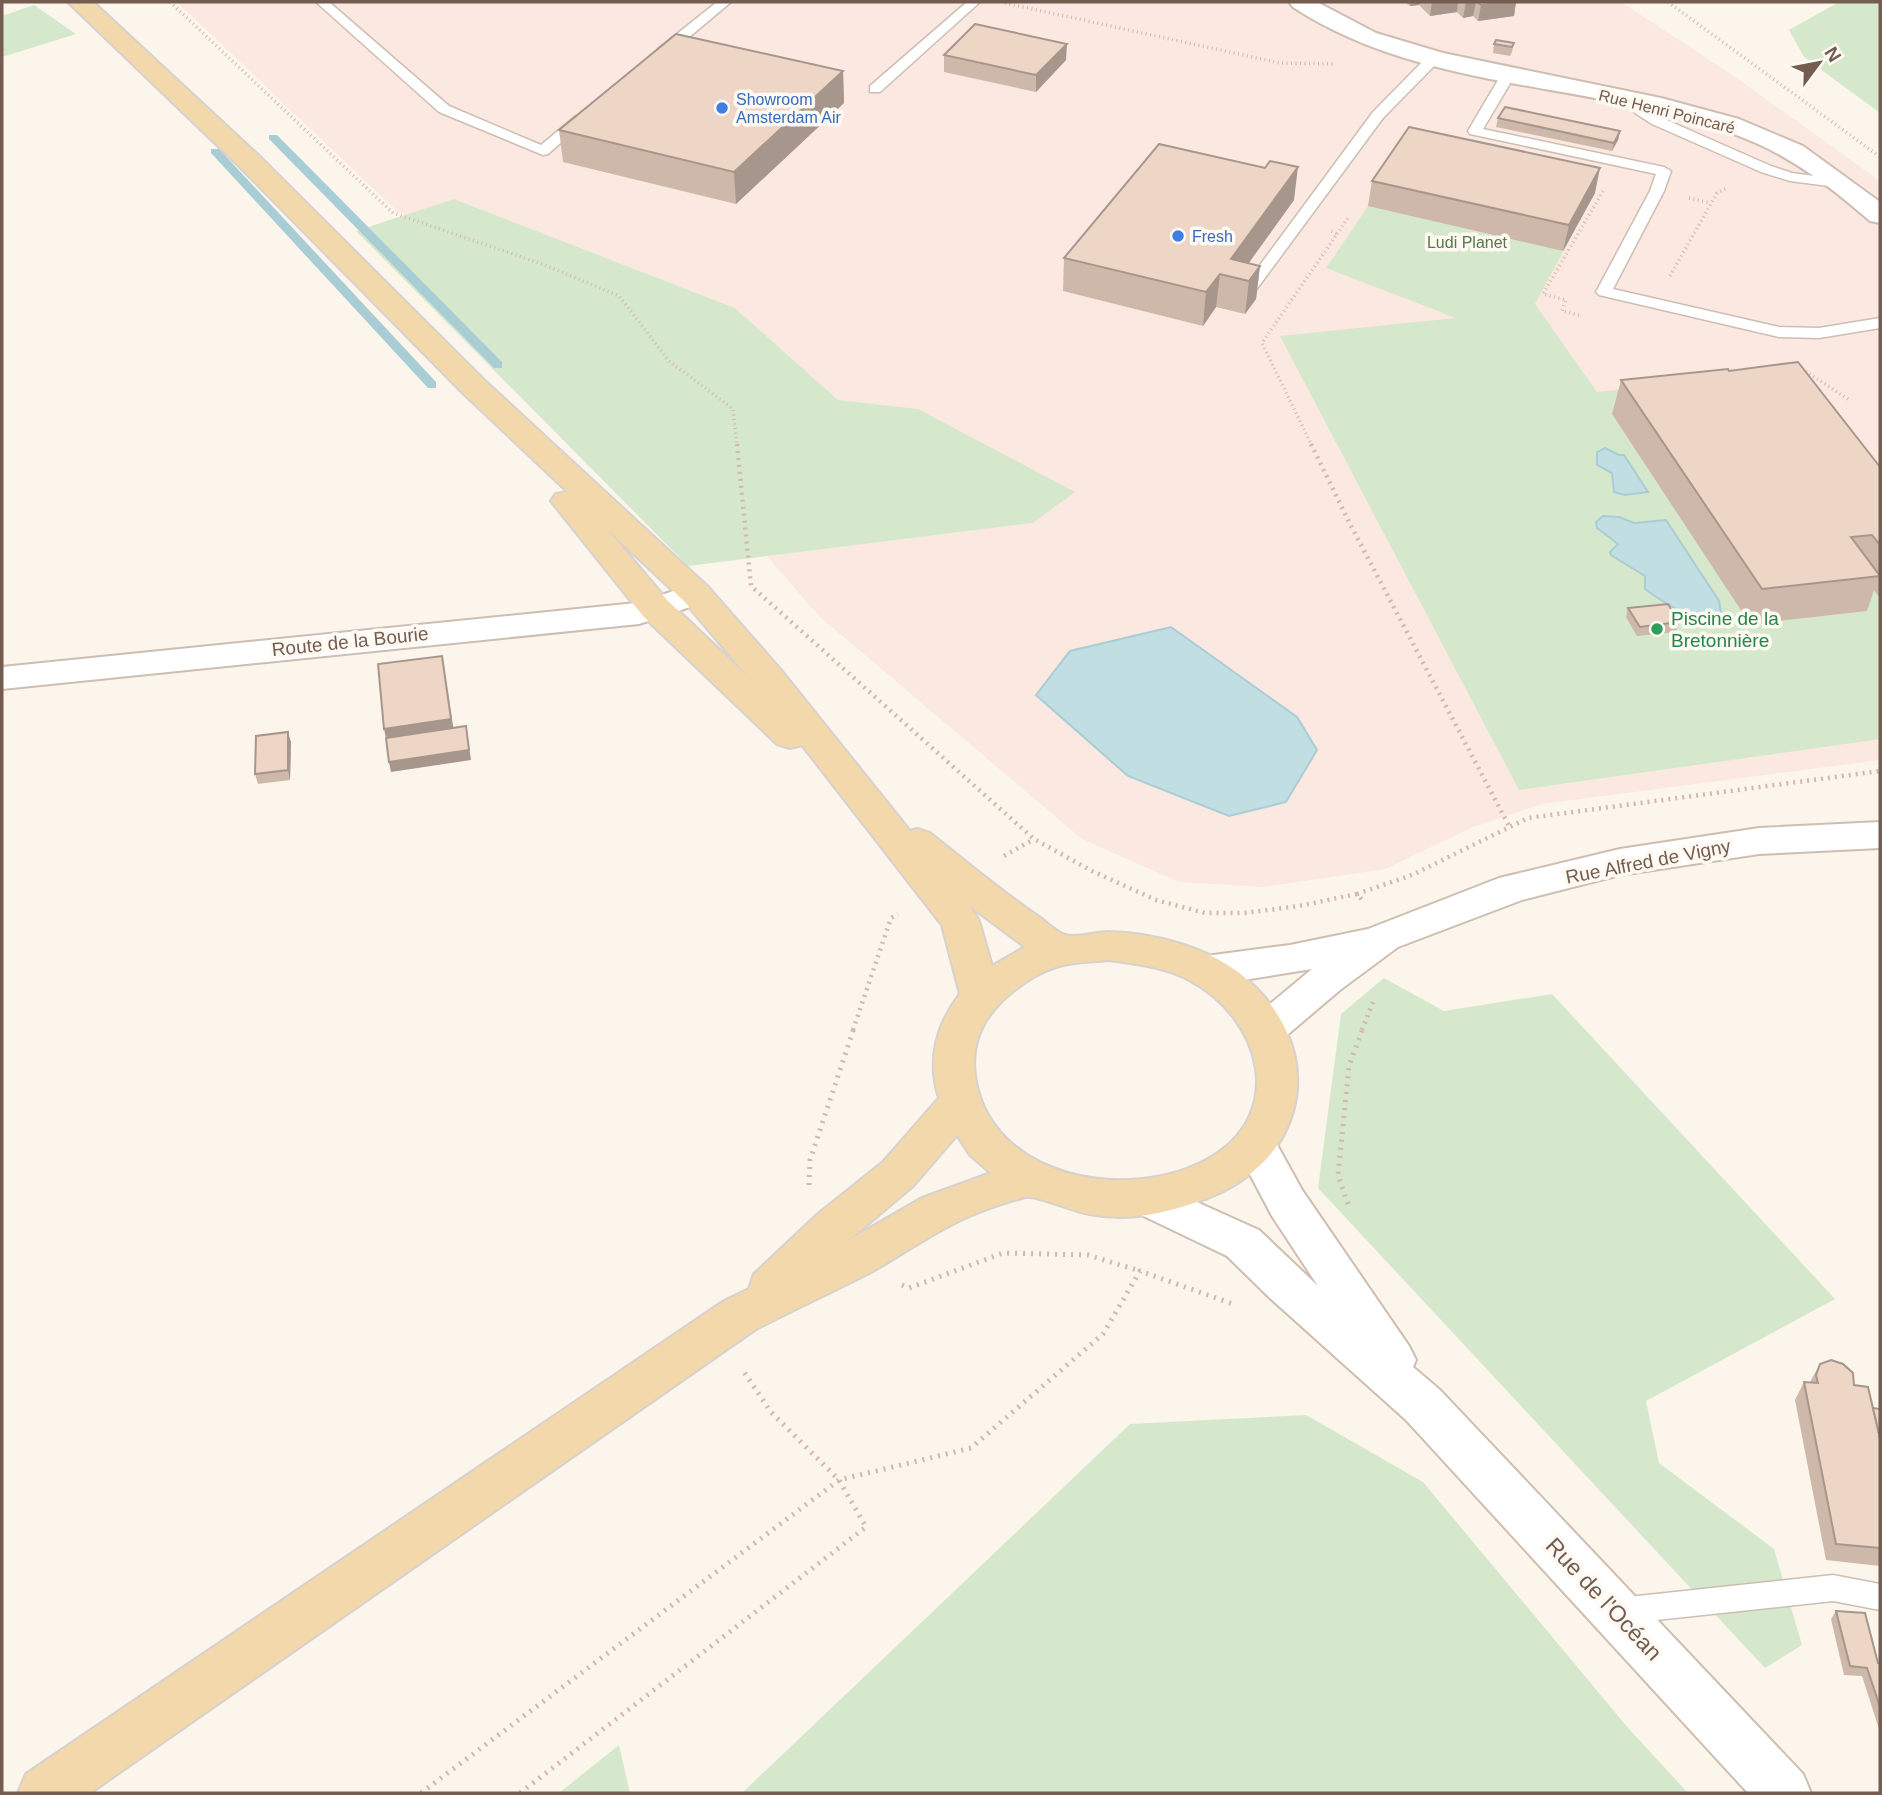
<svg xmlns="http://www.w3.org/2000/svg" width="1882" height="1795" font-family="Helvetica,sans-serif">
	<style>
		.commercial { fill: #fae8e1 }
		.green { fill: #d6e8cb }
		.water { fill: #c1dee3; stroke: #a8cdd4; stroke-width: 2 }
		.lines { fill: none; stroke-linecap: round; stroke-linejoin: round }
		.stream { fill: #a8cdd4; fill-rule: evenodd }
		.service-casing { stroke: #cdbeb2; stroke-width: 3 }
		.minor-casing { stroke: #cdbeb2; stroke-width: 4 }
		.secondary-casing { stroke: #cfbeb0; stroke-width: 4 }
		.primary-casing { stroke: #d8d2ce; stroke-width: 4 }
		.path-far2 { stroke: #d3b9a8; stroke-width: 3.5; stroke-dasharray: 1 3.5; stroke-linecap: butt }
		.path-far1 { stroke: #d3b9a8; stroke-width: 4.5; stroke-dasharray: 2 5; stroke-linecap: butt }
		.path { stroke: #d3b9a8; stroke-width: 5; stroke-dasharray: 2 6; stroke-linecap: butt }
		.service { fill: #fff; fill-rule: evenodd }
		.minor { fill: #fff; fill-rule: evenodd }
		.secondary { fill: #fff; fill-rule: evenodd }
		.primary { fill: #f3d8ab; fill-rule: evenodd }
		.wall { fill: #cdb8aa }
		.shaded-wall { fill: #a7968b }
		.building { fill: #eed6c6; stroke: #a7968b; stroke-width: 2 }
		.shop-dot { fill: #3f7fe0; stroke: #fef9f2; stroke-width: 2.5 }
		.leisure-dot { fill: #2e9e5b; stroke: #fef9f2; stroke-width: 2.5 }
		.labels { text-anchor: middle; stroke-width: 7; stroke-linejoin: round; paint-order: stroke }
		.far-shop-label { font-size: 16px; fill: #366cbe; stroke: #fef9f2; text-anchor: start }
		.far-street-label { font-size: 16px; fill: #745d50; stroke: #fef9f2 }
		.far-park-label { font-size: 16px; fill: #577849; stroke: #fef9f2 }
		.leisure-label { font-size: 19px; fill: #27864d; stroke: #fef9f2; text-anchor: start }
		.street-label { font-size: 19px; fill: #745d50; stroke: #fef9f2 }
		.near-street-label { font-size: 23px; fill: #745d50; stroke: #fef9f2 }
	</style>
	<rect width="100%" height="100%" fill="#fbf5ec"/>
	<path class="commercial" d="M177,2H1621L1738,79L1880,181V760L1541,804L1471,828L1385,869L1263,887L1179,882L1082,839L819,616L767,556L1033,523L918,409L838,400L735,308L454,199L406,215L398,212Z"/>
	<g class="green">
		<path d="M1839,2H1880V113L1804,57L1789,30Z"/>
		<path d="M34,5L76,34L2,57V16Z"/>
		<path d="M1405,152L1595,193L1535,304L1597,392L1771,374L1880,518V739L1519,790L1280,336L1456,318L1326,268Z"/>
		<path d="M454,199L735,308L838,400L918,409L1075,492L1033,523L688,566L356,231Z"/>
		<path d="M1384,978L1444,1011L1552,994L1835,1299L1646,1401L1659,1463L1774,1549L1802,1645L1765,1668L1318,1188L1341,1014Z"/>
		<path d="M1306,1415L1423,1482L1629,1729L1688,1793H742L1130,1424Z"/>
		<path d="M619,1745L630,1793H559Z"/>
	</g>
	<g class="water">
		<path d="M1605,448L1619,455H1624L1648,492L1625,495L1614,492L1612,473L1597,465V452Z"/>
		<path d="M1603,516L1619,517L1634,523L1666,520L1719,601L1721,612C1700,628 1664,603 1645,589V576L1611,555L1610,552L1618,544L1597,528L1596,522Z"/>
		<path d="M1171,627L1297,717L1317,750L1286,802L1229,816L1128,776L1036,695L1070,651Z"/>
	</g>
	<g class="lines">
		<g class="stream">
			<path d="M269,135H277L502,362V368H494L269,139Z"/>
			<path d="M211,149H219L436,382V388H428L211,153Z"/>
		</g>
		<g class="service-casing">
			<g id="service">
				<path d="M316,2H329L449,106L541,145L576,116H586L588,119L548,154L543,155L439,112Z"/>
				<path d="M717,2H731L668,55H658V49Z"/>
				<path d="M967,2H980L880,92H870V86Z"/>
				<path d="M1432,56L1437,57V63L1383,118L1256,290H1246L1243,287L1246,284L1373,112L1427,57Z"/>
				<path d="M1508,71L1515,75L1483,129L1664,167L1671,171L1664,191L1613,289L1779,327L1819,328L1880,318V328L1819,338L1779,337L1599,295L1596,292L1650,191L1656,174L1470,134L1468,131L1501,75Z"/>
				<path d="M1635,98L1662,118L1771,166L1792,173L1844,180L1851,184L1844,188L1790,181L1761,172L1652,124L1635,113L1628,102Z"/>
				<path d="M1833,1575L1880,1584V1610L1833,1601L1619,1624L1609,1620L1605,1611L1609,1602L1619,1598Z"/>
			</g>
		</g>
		<g class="minor-casing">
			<g id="minor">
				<path d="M1289,2H1317L1376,33L1443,53L1661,98L1739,119L1803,146L1880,202V223L1870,221C1835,191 1799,162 1756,143C1607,78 1432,98 1293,7Z"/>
				<path d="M696,584L708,587L713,594L708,601L639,624L2,689V667L636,603Z"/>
			</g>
		</g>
		<g class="secondary-casing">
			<g id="secondary">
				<path d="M1880,822V848L1759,854L1620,875L1522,900L1398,947L1340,990L1280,1041L1266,1045L1252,1041L1246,1030L1252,1019L1312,969L1206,986L1192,981L1186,971L1192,961L1206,956L1290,945L1368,929L1499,878L1620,849L1759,828Z"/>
				<path d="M1255,1127L1270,1132L1302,1190L1409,1346L1416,1360L1413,1367L1440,1390L1803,1774L1811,1793H1748L1406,1420L1270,1298L1227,1256L1131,1210L1124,1198L1131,1186L1146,1180L1161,1186L1259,1230L1318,1286L1272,1216L1234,1144L1240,1132Z"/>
			</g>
		</g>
		<g class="primary-casing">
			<path id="primary" d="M68,2H93L258,155L485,381L708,587L780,669L910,831L917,829L930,833C967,862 1003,893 1042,919C1048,924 1058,933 1065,935C1078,939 1097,931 1110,932C1152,933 1205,947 1238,972C1329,1042 1313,1159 1205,1199C1168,1213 1129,1222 1089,1214C1074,1212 1035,1194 1025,1197C1000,1204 973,1213 951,1225C924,1239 899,1256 873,1271C834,1291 795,1309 756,1329L90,1793H18L26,1774L724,1301L749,1289L754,1274L818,1214L883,1162L939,1098C927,1061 936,1025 960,994L942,925L802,745L790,748L777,744L643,616L551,501L556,494L568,492L463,393L240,167ZM607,529L684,601L749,678L667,600ZM970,906L1025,947L992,966L979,921ZM1109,960C1137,964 1166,967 1191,981C1261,1019 1288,1114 1208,1159C1130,1203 990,1180 975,1076C971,1046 981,1021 1003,1000C1018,986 1037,973 1056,967C1073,961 1092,962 1109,960ZM957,1135L970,1155L991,1173L922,1198L849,1240L913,1186Z"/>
		</g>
		<g class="path-far2">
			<path d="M170,2L393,213L542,264L619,296L669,361L733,409L737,446"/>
			<path d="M1668,2L1880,157"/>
			<path d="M1005,3L1280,63L1336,64"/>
			<path d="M1689,198L1711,203"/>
			<path d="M1337,234L1349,216"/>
			<path d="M1670,276L1717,193L1727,188"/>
			<path d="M1579,315L1562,311L1566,300L1543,294L1603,191"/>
			<path d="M1802,369L1851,401"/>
			<path d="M1312,446L1262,343L1337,234L1331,231"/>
		</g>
		<g class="path-far1">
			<path d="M737,444L751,586L1034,839L1092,871L1156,900L1205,913H1244L1299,906L1357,894L1364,902"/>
			<path d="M1311,444L1350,524L1509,826"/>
			<path d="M1004,856L1034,839"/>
			<path d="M1357,894L1412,875L1528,818L1880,771"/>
			<path d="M853,1030L891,918L898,914"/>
			<path d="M1362,1030L1373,1002"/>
		</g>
		<g class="path">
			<path d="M809,1185L810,1160L854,1028"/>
			<path d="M1348,1204L1338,1175L1349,1066L1363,1028"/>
			<path d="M902,1285L909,1288L1003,1253L1088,1255L1140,1271"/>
			<path d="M421,1793L839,1480L971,1448L1103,1334L1140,1271L1233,1304"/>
			<path d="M520,1793L866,1527L839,1480L771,1412L742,1369"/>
		</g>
		<use href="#service" class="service"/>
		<use href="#minor" class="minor"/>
		<use href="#secondary" class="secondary"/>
		<use href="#primary" class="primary"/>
	</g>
	<g class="wall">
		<path d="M1405,2H1516L1514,16L1478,21L1473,16L1463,18L1457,12L1430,16L1419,5L1410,6Z"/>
		<path d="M1514,43L1512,52L1510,56L1493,53L1494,44Z"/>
		<path d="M944,55L1066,60L1036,92L944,72Z"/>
		<path d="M843,71L844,103L736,204L563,162L559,130Z"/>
		<path d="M1498,118L1620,131L1618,140L1612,151L1496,127Z"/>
		<path d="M1372,181L1595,193L1563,251L1368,206Z"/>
		<path d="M1294,200L1248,263L1260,266L1256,299L1245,314L1216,307L1203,326L1063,291L1064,258Z"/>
		<path d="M1729,371L1880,467V598L1874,590L1867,611L1750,624L1612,414L1621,380Z"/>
		<path d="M1628,608L1679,622L1676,632L1637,636L1626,617Z"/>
		<path d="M291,742L290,780L258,784L255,774Z"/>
		<path d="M1820,1364L1854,1385L1873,1408L1880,1409V1566L1826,1560L1795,1400L1804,1382H1810Z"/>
		<path d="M1836,1611L1878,1663H1880V1732L1862,1676L1844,1675L1831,1619Z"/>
	</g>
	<g class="shaded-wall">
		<path d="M1411,2H1420L1419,5L1410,6Z"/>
		<path d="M1432,2H1458L1457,12L1430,16Z"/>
		<path d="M1466,2H1476L1473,16L1463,18Z"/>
		<path d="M1501,2H1516L1514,16L1478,21L1481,5Z"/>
		<path d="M1067,44L1066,60L1036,92V75Z"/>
		<path d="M843,71L844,103L736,204L734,172Z"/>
		<path d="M1620,131L1618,140L1612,151L1614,143Z"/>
		<path d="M1298,167L1294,200L1238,278L1231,259Z"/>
		<path d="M1600,168L1595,193L1563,251L1569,225Z"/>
		<path d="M1260,266L1256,299L1245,314L1249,281Z"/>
		<path d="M1220,274L1216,307L1203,326L1206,292Z"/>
		<path d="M442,656L455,738L388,748L384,729Z"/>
		<path d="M466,726L471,760L391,772L389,762Z"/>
		<path d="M288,732L291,742L290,780L288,770Z"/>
	</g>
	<g class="building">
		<path d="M1478,2H1501L1481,5Z"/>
		<path d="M975,24L1067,44L1036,75L944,55Z"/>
		<path d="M676,34L843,71L734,172L559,130Z"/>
		<path d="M1496,40L1514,43L1512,47L1494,44Z"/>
		<path d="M1505,107L1620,131L1614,143L1498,118Z"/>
		<path d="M1409,127L1600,168L1569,225L1372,181Z"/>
		<path d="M1159,144L1265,168L1270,161L1298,167L1231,259L1260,266L1249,281L1220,274L1206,292L1064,258Z"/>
		<path d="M1798,362L1880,467V545L1872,535L1851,537L1880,576L1762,589L1621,380L1728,369L1729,371Z"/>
		<path d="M1668,604L1679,622L1640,627L1628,608Z"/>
		<path d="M442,656L451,719L384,729L378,664Z"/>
		<path d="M466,726L469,750L389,762L386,738Z"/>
		<path d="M288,732V770L255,774L256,736Z"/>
		<path d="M1831,1360L1843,1364L1853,1373L1854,1385L1868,1387L1880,1438V1548L1836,1544L1804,1382L1818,1383L1816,1375L1820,1364Z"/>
		<path d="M1873,1408L1880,1409V1438Z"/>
		<path d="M1836,1611L1865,1613L1878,1663H1880V1707L1867,1668L1850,1666Z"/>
	</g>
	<g class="shop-dot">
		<circle cx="722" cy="108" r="7"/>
		<circle cx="1178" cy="236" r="7"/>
	</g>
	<circle class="leisure-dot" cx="1657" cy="629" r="7"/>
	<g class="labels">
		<g class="far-shop-label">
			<text x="736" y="105">Showroom<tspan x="736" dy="18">Amsterdam Air</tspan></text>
			<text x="1192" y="242">Fresh</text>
		</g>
		<g class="far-street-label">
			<text transform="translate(1667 111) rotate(14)" y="6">Rue Henri Poincaré</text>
		</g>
		<g class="far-park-label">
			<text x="1467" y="248">Ludi Planet</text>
		</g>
		<g class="leisure-label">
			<text x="1671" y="625">Piscine de la<tspan x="1671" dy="22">Bretonnière</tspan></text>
		</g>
		<g class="street-label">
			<text transform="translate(350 641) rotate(-6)" y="7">Route de la Bourie</text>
			<text transform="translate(1648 861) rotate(-11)" y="7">Rue Alfred de Vigny</text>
		</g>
		<g class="near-street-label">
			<text transform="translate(1604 1599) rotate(47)" y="8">Rue de l'Océan</text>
		</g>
	</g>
	<rect width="1882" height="1795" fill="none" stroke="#745d50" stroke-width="7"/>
	<g transform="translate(1819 63) rotate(58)" stroke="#fef9f2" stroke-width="5" paint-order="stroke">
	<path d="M0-5L12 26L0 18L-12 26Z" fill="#745d50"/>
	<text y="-10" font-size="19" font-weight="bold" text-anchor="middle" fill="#745d50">N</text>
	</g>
</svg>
